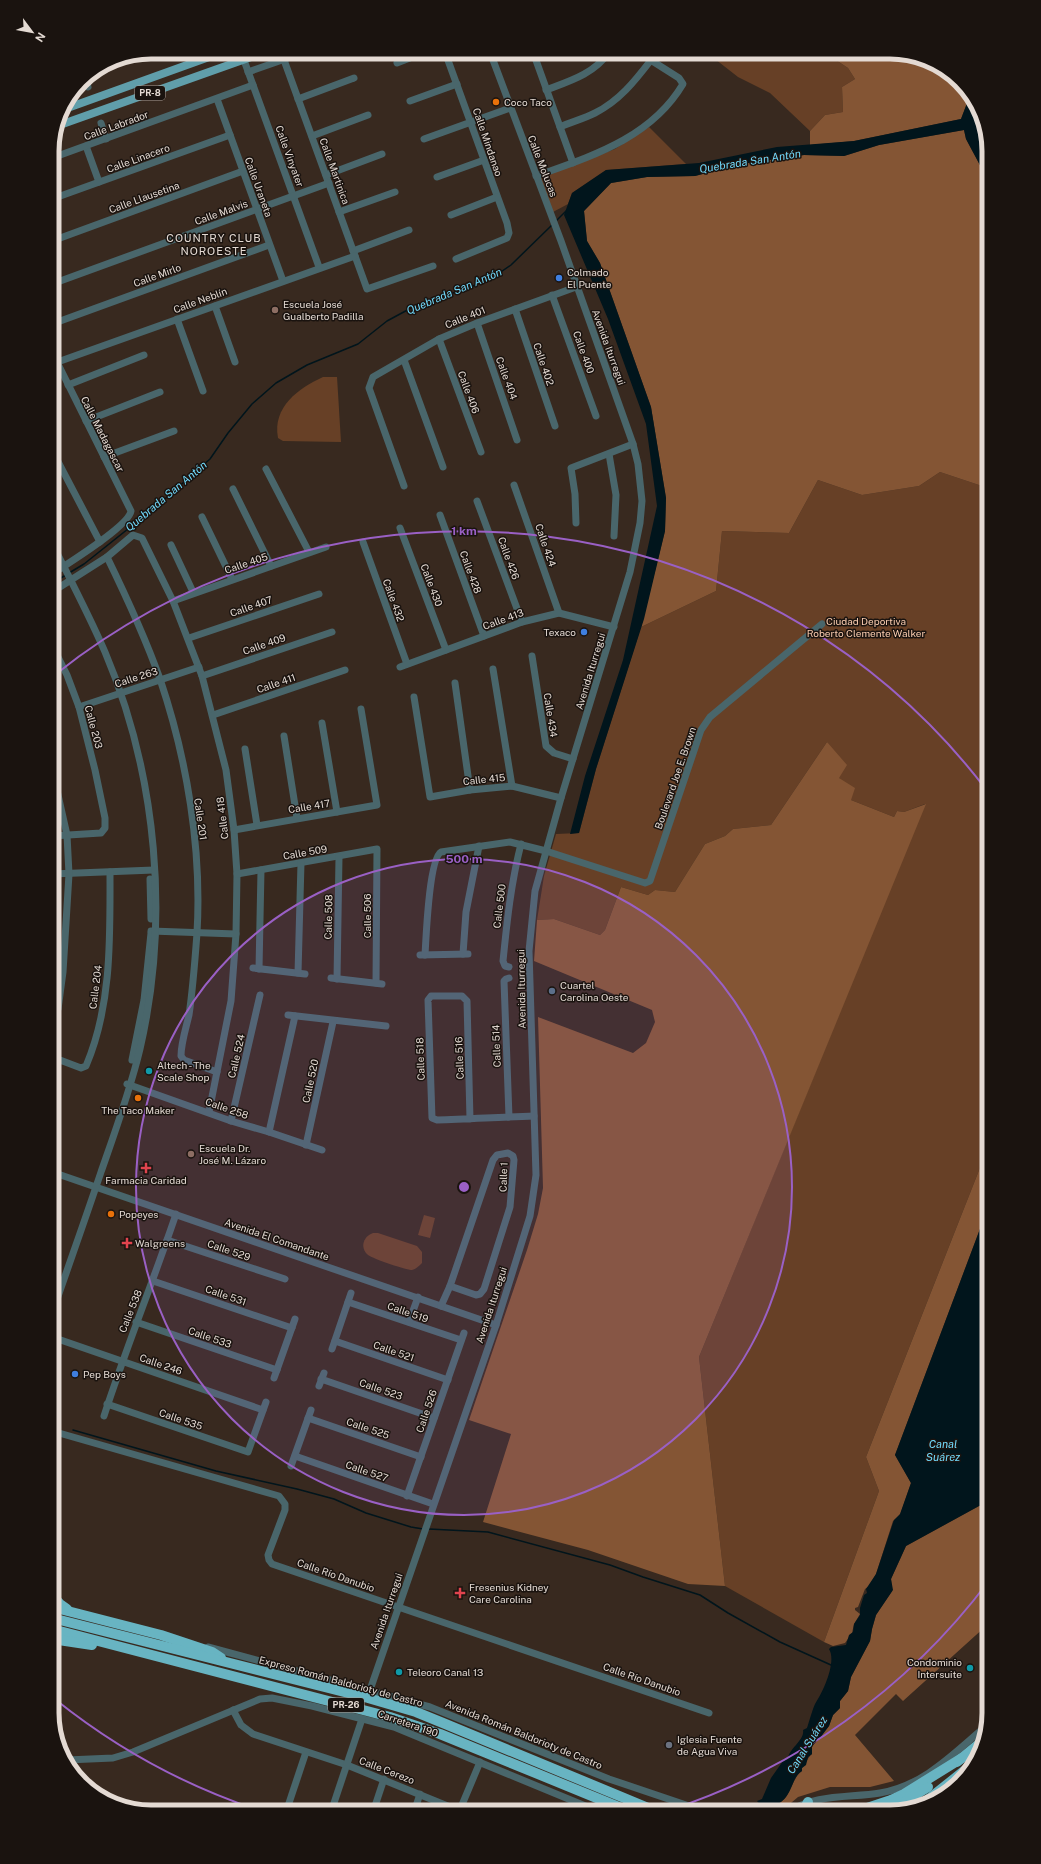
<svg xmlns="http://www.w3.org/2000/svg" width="1041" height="1864" font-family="'Public Sans',sans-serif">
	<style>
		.green { fill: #674026 }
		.forest { fill: #845534 }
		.water { fill: #01151c }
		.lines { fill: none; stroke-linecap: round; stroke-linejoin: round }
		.stream { stroke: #01151c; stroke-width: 1.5 }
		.minor { stroke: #49666b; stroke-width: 7 }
		.major { stroke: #609eaa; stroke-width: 8 }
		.highway { stroke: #68b4c2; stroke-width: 10 }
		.ring { fill: none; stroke: #9a60c5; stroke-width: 2 }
		.food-dot { fill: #e8710a; stroke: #1a130f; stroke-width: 1.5 }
		.shop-dot { fill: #3f7fe0; stroke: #1a130f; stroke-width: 1.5 }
		.education-dot { fill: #8d6e63; stroke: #1a130f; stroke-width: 1.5 }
		.service-dot { fill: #5c6f8a; stroke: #1a130f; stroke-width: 1.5 }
		.culture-dot { fill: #0f9aa8; stroke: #1a130f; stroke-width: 1.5 }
		.health-dot { fill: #e0444e; stroke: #1a130f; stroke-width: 1.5 }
		.worship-dot { fill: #6b7280; stroke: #1a130f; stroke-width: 1.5 }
		.labels { text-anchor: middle; stroke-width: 3; stroke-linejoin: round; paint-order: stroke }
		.shield { fill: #1a130f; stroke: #a79e98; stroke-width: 1 }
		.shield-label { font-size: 9px; font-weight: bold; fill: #e4dad3 }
		.poi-label { font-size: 10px; fill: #e4dad3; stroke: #1a130f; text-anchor: start }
		.street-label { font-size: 10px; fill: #e4dad3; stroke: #1a130f }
		.park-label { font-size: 10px; fill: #fbcdb0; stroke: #1a130f }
		.water-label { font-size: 11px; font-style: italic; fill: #71dafc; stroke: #1a130f }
		.neighbourhood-label { font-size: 11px; letter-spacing: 1px; fill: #e4dad3; stroke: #1a130f }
		.rim { fill: none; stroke: #e4dad3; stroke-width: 5 }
		.centre { fill: #9a60c5; stroke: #1a130f; stroke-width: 2 }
		.ring-label { font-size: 12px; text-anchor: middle; font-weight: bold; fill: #9a60c5; stroke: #1a130f; stroke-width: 3; stroke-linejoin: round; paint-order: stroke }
	</style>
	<rect width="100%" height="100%" fill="#38291f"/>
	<g class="green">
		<path d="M706,52H829L836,60L848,68L855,79L842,87L843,112L825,115L810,131L770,93L738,77Z"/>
		<path d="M649,127L686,164L606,170L572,193L568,204L553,212L540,179L542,177L615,149Z"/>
		<path d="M323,377H337L341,442L283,441L278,438C272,407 299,388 323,377Z"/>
		<path d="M940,472L982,486L989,492V1145L866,1457L879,1491L824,1642L725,1586L699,1357L925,804L904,812L897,811L894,817L851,800L839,778L827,742L771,825L733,829L725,836L705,844L675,892L655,890L648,895L621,887L605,930L600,935L554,919L537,920L544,876L556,834L579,833L596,769L641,627L716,591L722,531L789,533L818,480L862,495L919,486Z"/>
		<path d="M424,1215L435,1218L430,1238L418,1235Z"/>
		<path d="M373,1233H378L417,1246L422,1252V1263C419,1266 416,1269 412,1270C406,1270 373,1259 368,1255C359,1247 364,1236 373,1233Z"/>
	</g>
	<g class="forest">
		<path d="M829,52H896L950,72L969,98L961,119L854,141L810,145V131L825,115L843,112L842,87L855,79L848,68L836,60Z"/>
		<path d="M964,130L966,139L989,182V492L982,486L940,472L919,486L862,495L818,480L789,533L722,531L716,591L641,627L665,531L666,498L651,407L600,263L587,241L584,211L611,183L647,177L695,176L741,164L804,155L844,156L879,145Z"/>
		<path d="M827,742L847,765L839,778L855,788L851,800L894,817L897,811L904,812L926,804L699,1357L725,1586L688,1584L588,1550L483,1522L511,1434L469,1420L527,1250L538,1214L543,1188L538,1017L633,1053L646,1043L655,1022L652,1010L534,961L537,920L554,919L600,935L605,930L621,887L648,895L655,890L675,892L705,844L725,836L733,829L771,825Z"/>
		<path d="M989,1145V1205L895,1455L911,1483L900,1515L893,1521L876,1574L869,1586L865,1589L858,1607L855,1608V1610L860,1614L854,1624L852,1633L845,1643L833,1646L824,1642L879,1491L866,1457Z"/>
		<path d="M989,1503V1581L983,1587L989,1595V1628L986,1626L903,1701L896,1694L855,1735L894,1781L870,1787H830L798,1797L785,1808L774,1809V1805C792,1801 790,1779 802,1771V1768C807,1763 807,1758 812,1754V1746L829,1726L833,1715L840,1708V1701L848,1691L851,1677L870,1641L872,1629L876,1615L892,1591L891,1579L906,1546L979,1506Z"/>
	</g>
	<g class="water">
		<path d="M969,98L981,113L989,151V182L966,139L964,130L879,145L844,156L804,155L741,164L695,176L647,177L611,183L584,211L587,241L600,263L651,407L666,498L665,531L644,619L596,769L579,833L570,834L585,776L623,660L657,506L646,424L608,319L564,215L572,193L606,170L699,163L777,147L854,141L961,119Z"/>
		<path d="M989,1205V1503L979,1506L906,1546L891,1579L893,1590L876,1615L872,1629L870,1641L851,1677L848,1691L840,1701V1708L833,1715L829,1726L820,1738L812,1746V1754L808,1757L806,1765L802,1768V1771C790,1778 793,1800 774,1805V1812H765L764,1809L757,1801L762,1799L771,1778L783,1761L788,1759C788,1749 805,1740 803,1730L807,1728C809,1722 813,1708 815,1704C823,1692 837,1662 829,1649L831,1647L846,1645L849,1635L853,1632L854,1624L860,1615V1608L864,1595L867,1593L866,1589L876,1574L894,1520L900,1514L911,1483L895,1455Z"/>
	</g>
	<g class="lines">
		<g class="stream">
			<path d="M556,221L566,211"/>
			<path d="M69,573L84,564L158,505L210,459L228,433L252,404L276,383L307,365L358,344L387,321L413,307L473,286L495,276L511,265L552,225"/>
			<path d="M52,583L66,575"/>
			<path d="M73,1430L216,1471L297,1489L334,1499L366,1513L411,1527L423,1529"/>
			<path d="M429,1529L488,1532L610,1565L643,1577L700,1595L728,1613L780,1642L831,1665"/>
		</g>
		<g class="minor">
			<path d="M241,52L319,267"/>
			<path d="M445,52L507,223L509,233L507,238L456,259"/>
			<path d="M533,52L573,163"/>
			<path d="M284,60L367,289L433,266"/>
			<path d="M111,61L119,58"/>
			<path d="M397,63L425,52"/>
			<path d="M248,72L305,52"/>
			<path d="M85,79L88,87"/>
			<path d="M546,90C570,81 594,74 609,52"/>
			<path d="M217,99L283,281"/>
			<path d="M298,99L354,78"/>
			<path d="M410,101L457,84"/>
			<path d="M101,123L106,139"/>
			<path d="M560,127C571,122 583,119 595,113C619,101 635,81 651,60"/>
			<path d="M312,136L368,115"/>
			<path d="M424,139L510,108"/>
			<path d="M86,146L99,182"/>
			<path d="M52,158L253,85"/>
			<path d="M326,175L382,154"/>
			<path d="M536,176C592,156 651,138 683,84L679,78L638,52"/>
			<path d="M437,177L484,160"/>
			<path d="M52,199L230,135"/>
			<path d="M339,212L395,192"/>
			<path d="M451,215L497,197"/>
			<path d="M52,241L243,171"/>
			<path d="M353,251L409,230"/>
			<path d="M52,284L329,183"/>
			<path d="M552,295L596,416"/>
			<path d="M215,306L235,362"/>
			<path d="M515,309L555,426"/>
			<path d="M177,319L203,391"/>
			<path d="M477,323L517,440"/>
			<path d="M52,324L269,245"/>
			<path d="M439,339L481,452"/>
			<path d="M404,360L443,467"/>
			<path d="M52,364L355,256"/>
			<path d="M68,385L144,355"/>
			<path d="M86,421L160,392"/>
			<path d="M52,450L100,542"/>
			<path d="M609,454L616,495L614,536"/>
			<path d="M104,457L174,431"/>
			<path d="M266,469L309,552"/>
			<path d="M514,485L559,613"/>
			<path d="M404,486L369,388L373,377L439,339L477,323L576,287"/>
			<path d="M233,489L271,566"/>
			<path d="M477,501L522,622"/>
			<path d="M440,515L484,636"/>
			<path d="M202,517L232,579"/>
			<path d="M576,523L575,494L571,468L633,444"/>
			<path d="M400,528L446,650"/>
			<path d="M363,542L407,664"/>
			<path d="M171,545L193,592"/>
			<path d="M107,557C126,596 145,637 160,679C187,759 202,849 197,933C195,960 193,988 189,1015C186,1028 181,1043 181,1056L184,1060L217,1072"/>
			<path d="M52,574C67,564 129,526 131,511L57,362"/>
			<path d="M52,592L107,557L133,535L142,538L173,601L202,676L226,770L234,830L237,874L236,934L231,1001L209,1112"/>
			<path d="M173,601L326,547"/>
			<path d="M189,638L319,594"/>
			<path d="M532,656L546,746L554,753L573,759"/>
			<path d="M400,667L522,622L559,613L614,627"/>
			<path d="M493,669L512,786"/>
			<path d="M202,676L332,632"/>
			<path d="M455,683L470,790"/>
			<path d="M414,697L430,797L470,790L512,786L561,798"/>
			<path d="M79,707L199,667"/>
			<path d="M213,715L345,670"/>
			<path d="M322,723L337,812"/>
			<path d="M284,736L297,818"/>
			<path d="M245,749L257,825"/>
			<path d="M234,830L377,805L361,709"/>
			<path d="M52,836L101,833L105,828V818L95,770L79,707L67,675L52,645"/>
			<path d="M52,874L154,870"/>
			<path d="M237,874L377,849L376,983"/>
			<path d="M150,879L151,919"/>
			<path d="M151,931L236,934"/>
			<path d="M463,954L466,912L479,846"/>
			<path d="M420,955L468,954"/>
			<path d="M425,955C426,939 429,859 441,852L510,842L546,851L645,883L650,881L701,730L710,717L822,624"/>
			<path d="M509,967L505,966L503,961C507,921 511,883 521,844"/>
			<path d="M253,968L305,974"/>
			<path d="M259,969L261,870"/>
			<path d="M298,973L301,863"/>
			<path d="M331,978L382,984"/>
			<path d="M337,979L339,857"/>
			<path d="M52,1014L58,1009L63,972L69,874L67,835L52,768"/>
			<path d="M288,1015L386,1026"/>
			<path d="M52,1057L81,1068L86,1066C112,1005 110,937 110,872"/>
			<path d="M132,1060L144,1000L151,933"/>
			<path d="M52,1080L59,1060"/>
			<path d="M127,1084L231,1121L269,1132L322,1150"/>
			<path d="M509,1117L504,981L506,979L509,978"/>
			<path d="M470,1119L467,1001L462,996H431L428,1000L432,1118L437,1120C469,1119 502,1117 534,1116"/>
			<path d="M231,1121L260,995"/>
			<path d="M269,1132L295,1016"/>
			<path d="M306,1145L333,1022"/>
			<path d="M508,1153L513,1156L514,1160L510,1207L484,1289L480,1294L476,1295L450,1286L493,1160L497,1155Z"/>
			<path d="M52,1172L496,1325"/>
			<path d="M167,1240L285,1279"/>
			<path d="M153,1281L292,1328"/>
			<path d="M348,1302L461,1340"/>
			<path d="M441,1306L450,1286"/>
			<path d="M52,1314C68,1267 85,1220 101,1172C115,1132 130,1091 140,1049C170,919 157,775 105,652C89,615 70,579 52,543"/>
			<path d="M136,1322L277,1370"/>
			<path d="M409,1322L418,1297"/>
			<path d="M52,1337L263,1410"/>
			<path d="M335,1341L448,1380"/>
			<path d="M332,1349L351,1293"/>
			<path d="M274,1378L295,1319"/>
			<path d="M321,1379L434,1418"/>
			<path d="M319,1386L324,1373"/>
			<path d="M107,1404L248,1452L266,1402"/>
			<path d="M104,1416C126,1348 153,1282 176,1214"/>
			<path d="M308,1418L421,1457"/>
			<path d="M52,1431L279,1496L285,1504V1510L268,1555L269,1560L272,1564L709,1713"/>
			<path d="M295,1456L433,1504"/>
			<path d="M291,1466L311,1410"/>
			<path d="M407,1496L464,1333"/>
			<path d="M208,1647L430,1707L609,1779L695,1808L717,1812"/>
			<path d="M370,1690L496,1325L530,1216L536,1175L529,951L535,891L561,798L630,572L640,523L642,501L638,464L633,444L561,241L490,52"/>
			<path d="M233,1710L241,1725L253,1734L347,1765L460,1811"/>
			<path d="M67,1760L113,1758L133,1752L260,1699L272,1698L312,1706L394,1727L600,1812"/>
			<path d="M286,1812L306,1752"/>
			<path d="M331,1812L362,1719"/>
			<path d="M373,1812L384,1779"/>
			<path d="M414,1812L420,1794"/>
			<path d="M459,1812L480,1762"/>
			<path d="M788,1812C815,1794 849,1798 880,1793C923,1786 953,1754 985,1727"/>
		</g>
		<g class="major">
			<path d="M62,110L223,52"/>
			<path d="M57,126L265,52"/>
		</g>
		<g class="highway">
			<path d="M52,1595L60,1604L67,1609"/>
			<path d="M52,1607L161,1635L212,1652L221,1658"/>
			<path d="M52,1618L368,1698L416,1712L443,1723L658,1812"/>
			<path d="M52,1629L390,1717L440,1734L631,1812"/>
			<path d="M52,1639L92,1645"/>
			<path d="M957,1762L980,1743"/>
			<path d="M920,1806L974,1763"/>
			<path d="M806,1812L805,1808L808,1802"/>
			<path d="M855,1812L891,1800L904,1794L962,1758"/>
			<path d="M888,1812L928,1787"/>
		</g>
	</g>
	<circle cx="464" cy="1187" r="328" fill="#9a60c5" fill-opacity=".12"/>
	<g class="ring">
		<circle cx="464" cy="1187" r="328"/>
		<path d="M988 1582A656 656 0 0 1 667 1811M261 1811A656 656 0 0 1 56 1700M56 674A656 656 0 0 1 988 792"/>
	</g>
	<g class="food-dot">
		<circle cx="496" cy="102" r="4"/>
		<circle cx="138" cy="1098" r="4"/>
		<circle cx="111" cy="1214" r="4"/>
	</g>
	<g class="shop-dot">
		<circle cx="559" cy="278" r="4"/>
		<circle cx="584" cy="632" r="4"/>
		<circle cx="75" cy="1374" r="4"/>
	</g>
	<g class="education-dot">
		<circle cx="275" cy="310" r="4"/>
		<circle cx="191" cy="1154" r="4"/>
	</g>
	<circle class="service-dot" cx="552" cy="991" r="4"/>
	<g class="culture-dot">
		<circle cx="149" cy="1071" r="4"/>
		<circle cx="970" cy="1668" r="4"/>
		<circle cx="399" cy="1672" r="4"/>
	</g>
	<g class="health-dot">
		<path d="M144 1162h4v4h4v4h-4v4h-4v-4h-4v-4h4z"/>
		<path d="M125 1237h4v4h4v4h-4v4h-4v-4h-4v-4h4z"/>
		<path d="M458 1587h4v4h4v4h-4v4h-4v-4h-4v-4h4z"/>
	</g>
	<circle class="worship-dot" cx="669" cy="1745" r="4"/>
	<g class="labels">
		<g class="shield">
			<rect x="135" y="86" width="30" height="14" rx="3"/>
			<rect x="328" y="1698" width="36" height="14" rx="3"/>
		</g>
		<g class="shield-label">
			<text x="150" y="96">PR-8</text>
			<text x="346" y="1708">PR-26</text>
		</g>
		<g class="poi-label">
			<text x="504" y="106">Coco Taco</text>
			<text x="567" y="276">Colmado<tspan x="567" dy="12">El Puente</tspan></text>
			<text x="283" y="308">Escuela José<tspan x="283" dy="12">Gualberto Padilla</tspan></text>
			<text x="576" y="636" text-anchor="end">Texaco</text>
			<text x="560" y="989">Cuartel<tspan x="560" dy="12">Carolina Oeste</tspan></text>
			<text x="157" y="1069">Altech - The<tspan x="157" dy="12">Scale Shop</tspan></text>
			<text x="138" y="1114" text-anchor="middle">The Taco Maker</text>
			<text x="199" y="1152">Escuela Dr.<tspan x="199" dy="12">José M. Lázaro</tspan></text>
			<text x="146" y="1184" text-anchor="middle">Farmacia Caridad</text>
			<text x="119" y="1218">Popeyes</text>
			<text x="135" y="1247">Walgreens</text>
			<text x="83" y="1378">Pep Boys</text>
			<text x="469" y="1591">Fresenius Kidney<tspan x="469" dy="12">Care Carolina</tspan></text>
			<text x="962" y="1666" text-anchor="end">Condominio<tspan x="962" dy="12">Intersuite</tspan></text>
			<text x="407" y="1676">Teleoro Canal 13</text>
			<text x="677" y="1743">Iglesia Fuente<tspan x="677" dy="12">de Agua Viva</tspan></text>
		</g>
		<g class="street-label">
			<text transform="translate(116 125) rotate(-20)" y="4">Calle Labrador</text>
			<text transform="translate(488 142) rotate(71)" y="4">Calle Mindanao</text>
			<text transform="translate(290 156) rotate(70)" y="4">Calle Vinyater</text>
			<text transform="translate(138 158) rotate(-20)" y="4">Calle Linacero</text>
			<text transform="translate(543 166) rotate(69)" y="4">Calle Molucas</text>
			<text transform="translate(335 171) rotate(70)" y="4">Calle Martinica</text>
			<text transform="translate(259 187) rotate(70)" y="4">Calle Uraneta</text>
			<text transform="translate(144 197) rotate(-20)" y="4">Calle Llausetina</text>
			<text transform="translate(221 212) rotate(-20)" y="4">Calle Malvis</text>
			<text transform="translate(157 275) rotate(-20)" y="4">Calle Mirlo</text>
			<text transform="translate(200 300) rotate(-20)" y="4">Calle Neblín</text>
			<text transform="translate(465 317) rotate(-22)" y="4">Calle 401</text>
			<text transform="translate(609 347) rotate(70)" y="4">Avenida Iturregui</text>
			<text transform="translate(584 352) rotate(70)" y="4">Calle 400</text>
			<text transform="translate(544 364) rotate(71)" y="4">Calle 402</text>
			<text transform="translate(507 378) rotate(70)" y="4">Calle 404</text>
			<text transform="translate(469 392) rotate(70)" y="4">Calle 406</text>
			<text transform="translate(103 434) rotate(63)" y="4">Calle Madagascar</text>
			<text transform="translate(546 545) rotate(71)" y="4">Calle 424</text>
			<text transform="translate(509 558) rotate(70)" y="4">Calle 426</text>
			<text transform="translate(246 563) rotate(-19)" y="4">Calle 405</text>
			<text transform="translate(471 572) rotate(70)" y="4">Calle 428</text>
			<text transform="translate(432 585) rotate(69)" y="4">Calle 430</text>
			<text transform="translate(394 600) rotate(70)" y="4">Calle 432</text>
			<text transform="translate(251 606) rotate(-19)" y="4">Calle 407</text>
			<text transform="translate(503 619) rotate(-20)" y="4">Calle 413</text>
			<text transform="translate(264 644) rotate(-19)" y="4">Calle 409</text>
			<text transform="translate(590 671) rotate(-73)" y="4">Avenida Iturregui</text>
			<text transform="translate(136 677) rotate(-18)" y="4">Calle 263</text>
			<text transform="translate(276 683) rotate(-19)" y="4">Calle 411</text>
			<text transform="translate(551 715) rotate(81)" y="4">Calle 434</text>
			<text transform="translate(94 727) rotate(75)" y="4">Calle 203</text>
			<text transform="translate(675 778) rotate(-71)" y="4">Boulevard Joe E. Brown</text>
			<text transform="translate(484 779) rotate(-6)" y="4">Calle 415</text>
			<text transform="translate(309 806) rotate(-9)" y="4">Calle 417</text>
			<text transform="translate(222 818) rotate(-97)" y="4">Calle 418</text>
			<text transform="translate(201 819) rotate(82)" y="4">Calle 201</text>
			<text transform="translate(305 852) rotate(-10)" y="4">Calle 509</text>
			<text transform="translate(499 906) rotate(-83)" y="4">Calle 500</text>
			<text transform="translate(367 916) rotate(-90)" y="4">Calle 506</text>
			<text transform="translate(328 917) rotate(-89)" y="4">Calle 508</text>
			<text transform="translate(95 987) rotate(-83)" y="4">Calle 204</text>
			<text transform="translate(521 989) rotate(-91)" y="4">Avenida Iturregui</text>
			<text transform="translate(496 1046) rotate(-92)" y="4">Calle 514</text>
			<text transform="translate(236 1056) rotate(-77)" y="4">Calle 524</text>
			<text transform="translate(459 1058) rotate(-92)" y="4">Calle 516</text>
			<text transform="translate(420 1059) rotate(-92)" y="4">Calle 518</text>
			<text transform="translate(310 1081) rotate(-78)" y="4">Calle 520</text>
			<text transform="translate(227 1108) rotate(19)" y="4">Calle 258</text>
			<text transform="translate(503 1177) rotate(-88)" y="4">Calle 1</text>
			<text transform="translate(277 1239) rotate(19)" y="4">Avenida El Comandante</text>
			<text transform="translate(229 1250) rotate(19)" y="4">Calle 529</text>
			<text transform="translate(226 1295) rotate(19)" y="4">Calle 531</text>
			<text transform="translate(491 1305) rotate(-72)" y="4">Avenida Iturregui</text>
			<text transform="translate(130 1311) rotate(-68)" y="4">Calle 538</text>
			<text transform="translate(408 1312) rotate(19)" y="4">Calle 519</text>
			<text transform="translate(210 1337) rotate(19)" y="4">Calle 533</text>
			<text transform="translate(394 1351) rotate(19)" y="4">Calle 521</text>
			<text transform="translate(161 1364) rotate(19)" y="4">Calle 246</text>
			<text transform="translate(381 1389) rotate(19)" y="4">Calle 523</text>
			<text transform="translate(426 1411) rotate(-71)" y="4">Calle 526</text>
			<text transform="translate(181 1419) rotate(19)" y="4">Calle 535</text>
			<text transform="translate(368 1428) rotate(19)" y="4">Calle 525</text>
			<text transform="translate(367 1471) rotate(19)" y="4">Calle 527</text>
			<text transform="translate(336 1575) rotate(19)" y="4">Calle Río Danubio</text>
			<text transform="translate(386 1611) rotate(-71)" y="4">Avenida Iturregui</text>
			<text transform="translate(642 1679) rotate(19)" y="4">Calle Río Danubio</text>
			<text transform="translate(341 1681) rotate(15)" y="4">Expreso Román Baldorioty de Castro</text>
			<text transform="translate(408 1723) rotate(19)" y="4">Carretera 190</text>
			<text transform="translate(524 1734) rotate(22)" y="4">Avenida Román Baldorioty de Castro</text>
			<text transform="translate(387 1770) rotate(21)" y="4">Calle Cerezo</text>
		</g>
		<g class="park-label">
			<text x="866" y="625">Ciudad Deportiva<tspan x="866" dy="12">Roberto Clemente Walker</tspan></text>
		</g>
		<g class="water-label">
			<text transform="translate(750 161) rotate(-9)" y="4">Quebrada San Antón</text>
			<text transform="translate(454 291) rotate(-23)" y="4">Quebrada San Antón</text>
			<text transform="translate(166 496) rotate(-40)" y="4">Quebrada San Antón</text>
			<text x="943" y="1448">Canal<tspan x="943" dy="13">Suárez</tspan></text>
			<text transform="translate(807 1745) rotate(-58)" y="4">Canal Suárez</text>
		</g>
		<g class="neighbourhood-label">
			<text x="214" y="242">COUNTRY CLUB<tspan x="214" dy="13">NOROESTE</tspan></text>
		</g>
	</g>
	<path d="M0 0H1041V1864H0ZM151 59H890A92 92 0 0 1 982 151V1713A92 92 0 0 1 890 1805H151A92 92 0 0 1 59 1713V151A92 92 0 0 1 151 59Z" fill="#1a130f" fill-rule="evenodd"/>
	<path class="rim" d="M151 59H890A92 92 0 0 1 982 151V1713A92 92 0 0 1 890 1805H151A92 92 0 0 1 59 1713V151A92 92 0 0 1 151 59Z"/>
	<circle cx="464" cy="1187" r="6" class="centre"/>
	<g class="ring-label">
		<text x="464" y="535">1 km</text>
		<text x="464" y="863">500 m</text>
	</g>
	<g transform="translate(32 32) rotate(122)" stroke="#1a130f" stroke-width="3" paint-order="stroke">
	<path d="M0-3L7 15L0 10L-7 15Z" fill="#e4dad3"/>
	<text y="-6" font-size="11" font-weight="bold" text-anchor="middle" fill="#e4dad3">N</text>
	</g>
</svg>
